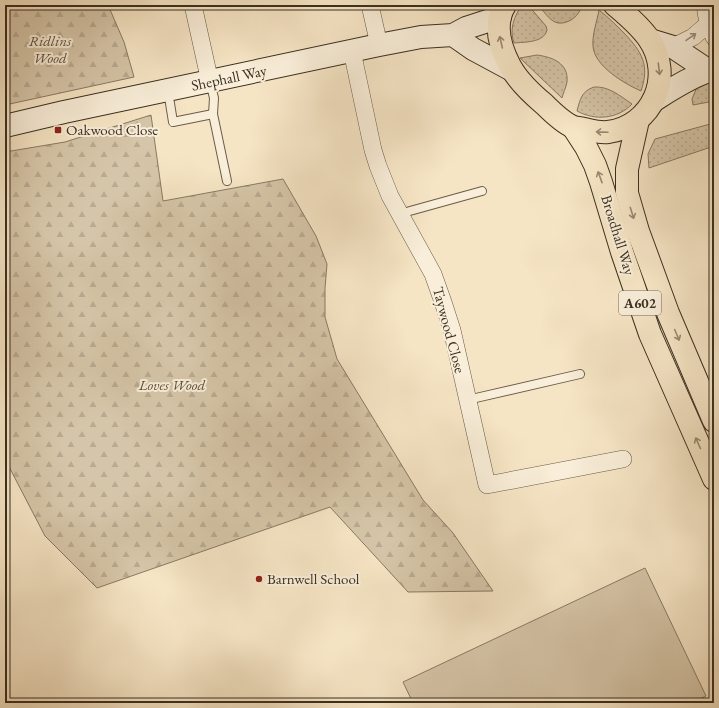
<svg xmlns="http://www.w3.org/2000/svg" width="719" height="708" font-family="'EB Garamond',serif">
	<style>
		.grass { fill: url(#grass-dots); stroke: #887a64 }
		.forest { fill: url(#forest-firs); stroke: #887a64 }
		.pitch { fill: #d6c6a9; stroke: #887a64 }
		.lines { fill: none; stroke-linecap: round; stroke-linejoin: round }
		.lane-casing { stroke: #6a5c49; stroke-width: 10 }
		.street-casing { stroke: #6a5c49; stroke-width: 18 }
		.secondary-casing { stroke: #3b2f20; stroke-width: 24 }
		.highway-casing { stroke: #3b2f20; stroke-width: 24 }
		.lane { stroke: #f9eed9; stroke-width: 8 }
		.street { stroke: #f9eed9; stroke-width: 17 }
		.secondary { stroke: #f9eed9; stroke-width: 22 }
		.highway { stroke: #f6e5c5; stroke-width: 22 }
		.oneway { stroke: #9a8e7c }
		.oneway2 { stroke: #988a72 }
		.poi-dot { fill: #8f2418; stroke: #f9eed9; stroke-width: 1.5 }
		.labels { text-anchor: middle; stroke-width: 4; stroke-linejoin: round; paint-order: stroke }
		.shield { fill: #f9eed9; stroke: #746858; stroke-width: 1 }
		.shield-label { font-size: 14px; font-weight: bold; fill: #3b2f20 }
		.park-label { font-size: 15px; font-style: italic; fill: #5a4d3b; stroke: #f9eed9 }
		.street-label { font-size: 15px; fill: #3b2f20; stroke: #f9eed9 }
		.poi-label { font-size: 15px; fill: #3b2f20; stroke: #f9eed9; text-anchor: start }
	</style>
	<defs>
		<pattern id="grass-dots" width="8" height="8" patternUnits="userSpaceOnUse"><rect width="8" height="8" fill="#d6c6a9"/><path d="M2 2h.1M6 6h.1" fill="none" stroke="#b9aa91" stroke-width="1.8" stroke-linecap="round"/></pattern>
		<pattern id="forest-firs" width="22" height="20" patternUnits="userSpaceOnUse"><rect width="22" height="20" fill="#d6c6a9"/><path d="M5 1l3.5 6h-7zM16 11l3.5 6h-7z" fill="#b9aa91"/></pattern>
	</defs>
	<rect width="100%" height="100%" fill="#f6e5c5"/>
	<filter id="stains"><feTurbulence type="fractalNoise" baseFrequency=".005" numOctaves="4"/><feColorMatrix values="0 0 0 0 .2 0 0 0 0 .09 0 0 0 0 .02 0 0 0 .5 -.17"/></filter>
	<radialGradient id="worn" r=".72"><stop offset=".6" stop-color="#630" stop-opacity="0"/><stop offset="1" stop-color="#630" stop-opacity=".3"/></radialGradient>
	<g class="grass">
		<path d="M522,5H528L546,26L547,30C544,43 524,42 514,43C509,30 514,16 522,5Z"/>
		<path d="M538,5H582C580,12 577,16 571,20C554,29 549,17 538,5Z"/>
		<path d="M599,10C608,17 616,25 624,33C642,52 650,65 641,91C625,84 594,66 593,46C592,35 597,21 599,10Z"/>
		<path d="M537,55C552,57 569,63 567,82C566,88 563,93 562,98L520,58Z"/>
		<path d="M714,80V101L693,105L692,99L697,87Z"/>
		<path d="M594,87C609,86 620,96 632,104C618,119 595,121 577,111C580,99 582,91 594,87Z"/>
		<path d="M714,123V146L649,168L648,154L655,139Z"/>
	</g>
	<g class="forest">
		<path d="M5,5H108L124,42L134,77L5,105Z"/>
		<path d="M151,115L163,201L283,179L316,236L327,264L325,288V317L337,359L423,500L453,533L493,591L408,592L330,507L97,588L45,536L5,459V152L65,142Z"/>
	</g>
	<path class="pitch" d="M645,568L706,696L691,703H413L403,682Z"/>
	<g class="lines">
		<g class="lane-casing">
			<g id="lane">
				<path d="M210,82L214,98L213,114L227,181"/>
				<path d="M168,91L173,122L213,114"/>
				<path d="M399,214L482,191"/>
				<path d="M467,400L580,374"/>
			</g>
		</g>
		<g class="street-casing">
			<g id="street">
				<path d="M193,5L210,82"/>
				<path d="M370,5L379,45"/>
				<path d="M705,5L708,24L714,37"/>
				<path d="M673,47L693,37L708,24"/>
				<path d="M352,51L373,150L378,166L390,196L433,274L443,302L452,330L487,485L623,459"/>
			</g>
		</g>
		<g class="secondary-casing">
			<g id="secondary">
				<path d="M453,35L473,49L512,70"/>
				<path d="M650,40L673,47L709,71"/>
				<path d="M653,101C669,91 696,73 714,70"/>
				<path d="M5,126L64,112L379,45L421,37L453,35L466,28L500,17"/>
			</g>
		</g>
		<g class="highway-casing">
			<g id="highway">
				<path d="M505,5C493,24 500,47 510,66C518,81 531,93 544,104C552,112 562,122 573,127C576,128 581,128 584,129C593,131 600,133 608,132C653,126 674,76 649,39C640,26 627,15 615,5"/>
				<path d="M638,120L627,169V193L638,231L668,313L714,421"/>
				<path d="M573,127L586,147L595,165L601,182L622,252L650,334L714,479"/>
			</g>
		</g>
		<use href="#lane" class="lane"/>
		<use href="#street" class="street"/>
		<use href="#secondary" class="secondary"/>
		<use href="#highway" class="highway"/>
	</g>
	<defs><path id="oneway-shaft" d="M-6 0H5M1.5-3L5.5 0L1.5 3" fill="none" stroke-width="1.6" stroke-linecap="round" stroke-linejoin="round"/></defs>
	<use class="oneway" href="#oneway-shaft" transform="translate(691 37) rotate(-35)"/>
	<g class="oneway2">
		<use href="#oneway-shaft" transform="translate(501 42) rotate(-103)"/>
		<use href="#oneway-shaft" transform="translate(659 69) rotate(83)"/>
		<use href="#oneway-shaft" transform="translate(602 132) rotate(-178)"/>
		<use href="#oneway-shaft" transform="translate(600 177) rotate(-110)"/>
		<use href="#oneway-shaft" transform="translate(632 213) rotate(73)"/>
		<use href="#oneway-shaft" transform="translate(677 335) rotate(67)"/>
		<use href="#oneway-shaft" transform="translate(698 443) rotate(-114)"/>
	</g>
	<g class="poi-dot">
		<rect x="54" y="126" width="8" height="8" rx="2"/>
		<circle cx="259" cy="579" r="4"/>
	</g>
	<g class="labels">
		<rect class="shield" x="619" y="291" width="42" height="24" rx="3"/>
		<g class="shield-label">
			<text x="640" y="308">A602</text>
		</g>
		<g class="park-label">
			<text x="50" y="46">Ridlins<tspan x="50" dy="17">Wood</tspan></text>
			<text x="172" y="390">Loves Wood</text>
		</g>
		<g class="street-label">
			<text transform="translate(229 78) rotate(-12)" y="5">Shephall Way</text>
			<text transform="translate(618 235) rotate(73)" y="5">Broadhall Way</text>
			<text transform="translate(449 330) rotate(75)" y="5">Taywood Close</text>
		</g>
		<g class="poi-label">
			<text x="66" y="135">Oakwood Close</text>
			<text x="267" y="584">Barnwell School</text>
		</g>
	</g>
	<rect width="719" height="708" fill="none" stroke="#f6e5c5" stroke-width="20"/>
	<rect x="6" y="6" width="707" height="696" fill="none" stroke="#3b2f20" stroke-width="2"/>
	<rect x="10" y="10" width="699" height="688" fill="none" stroke="#3b2f20"/>
	<rect width="100%" height="100%" filter="url(#stains)"/>
	<rect width="100%" height="100%" fill="url(#worn)"/>
</svg>
